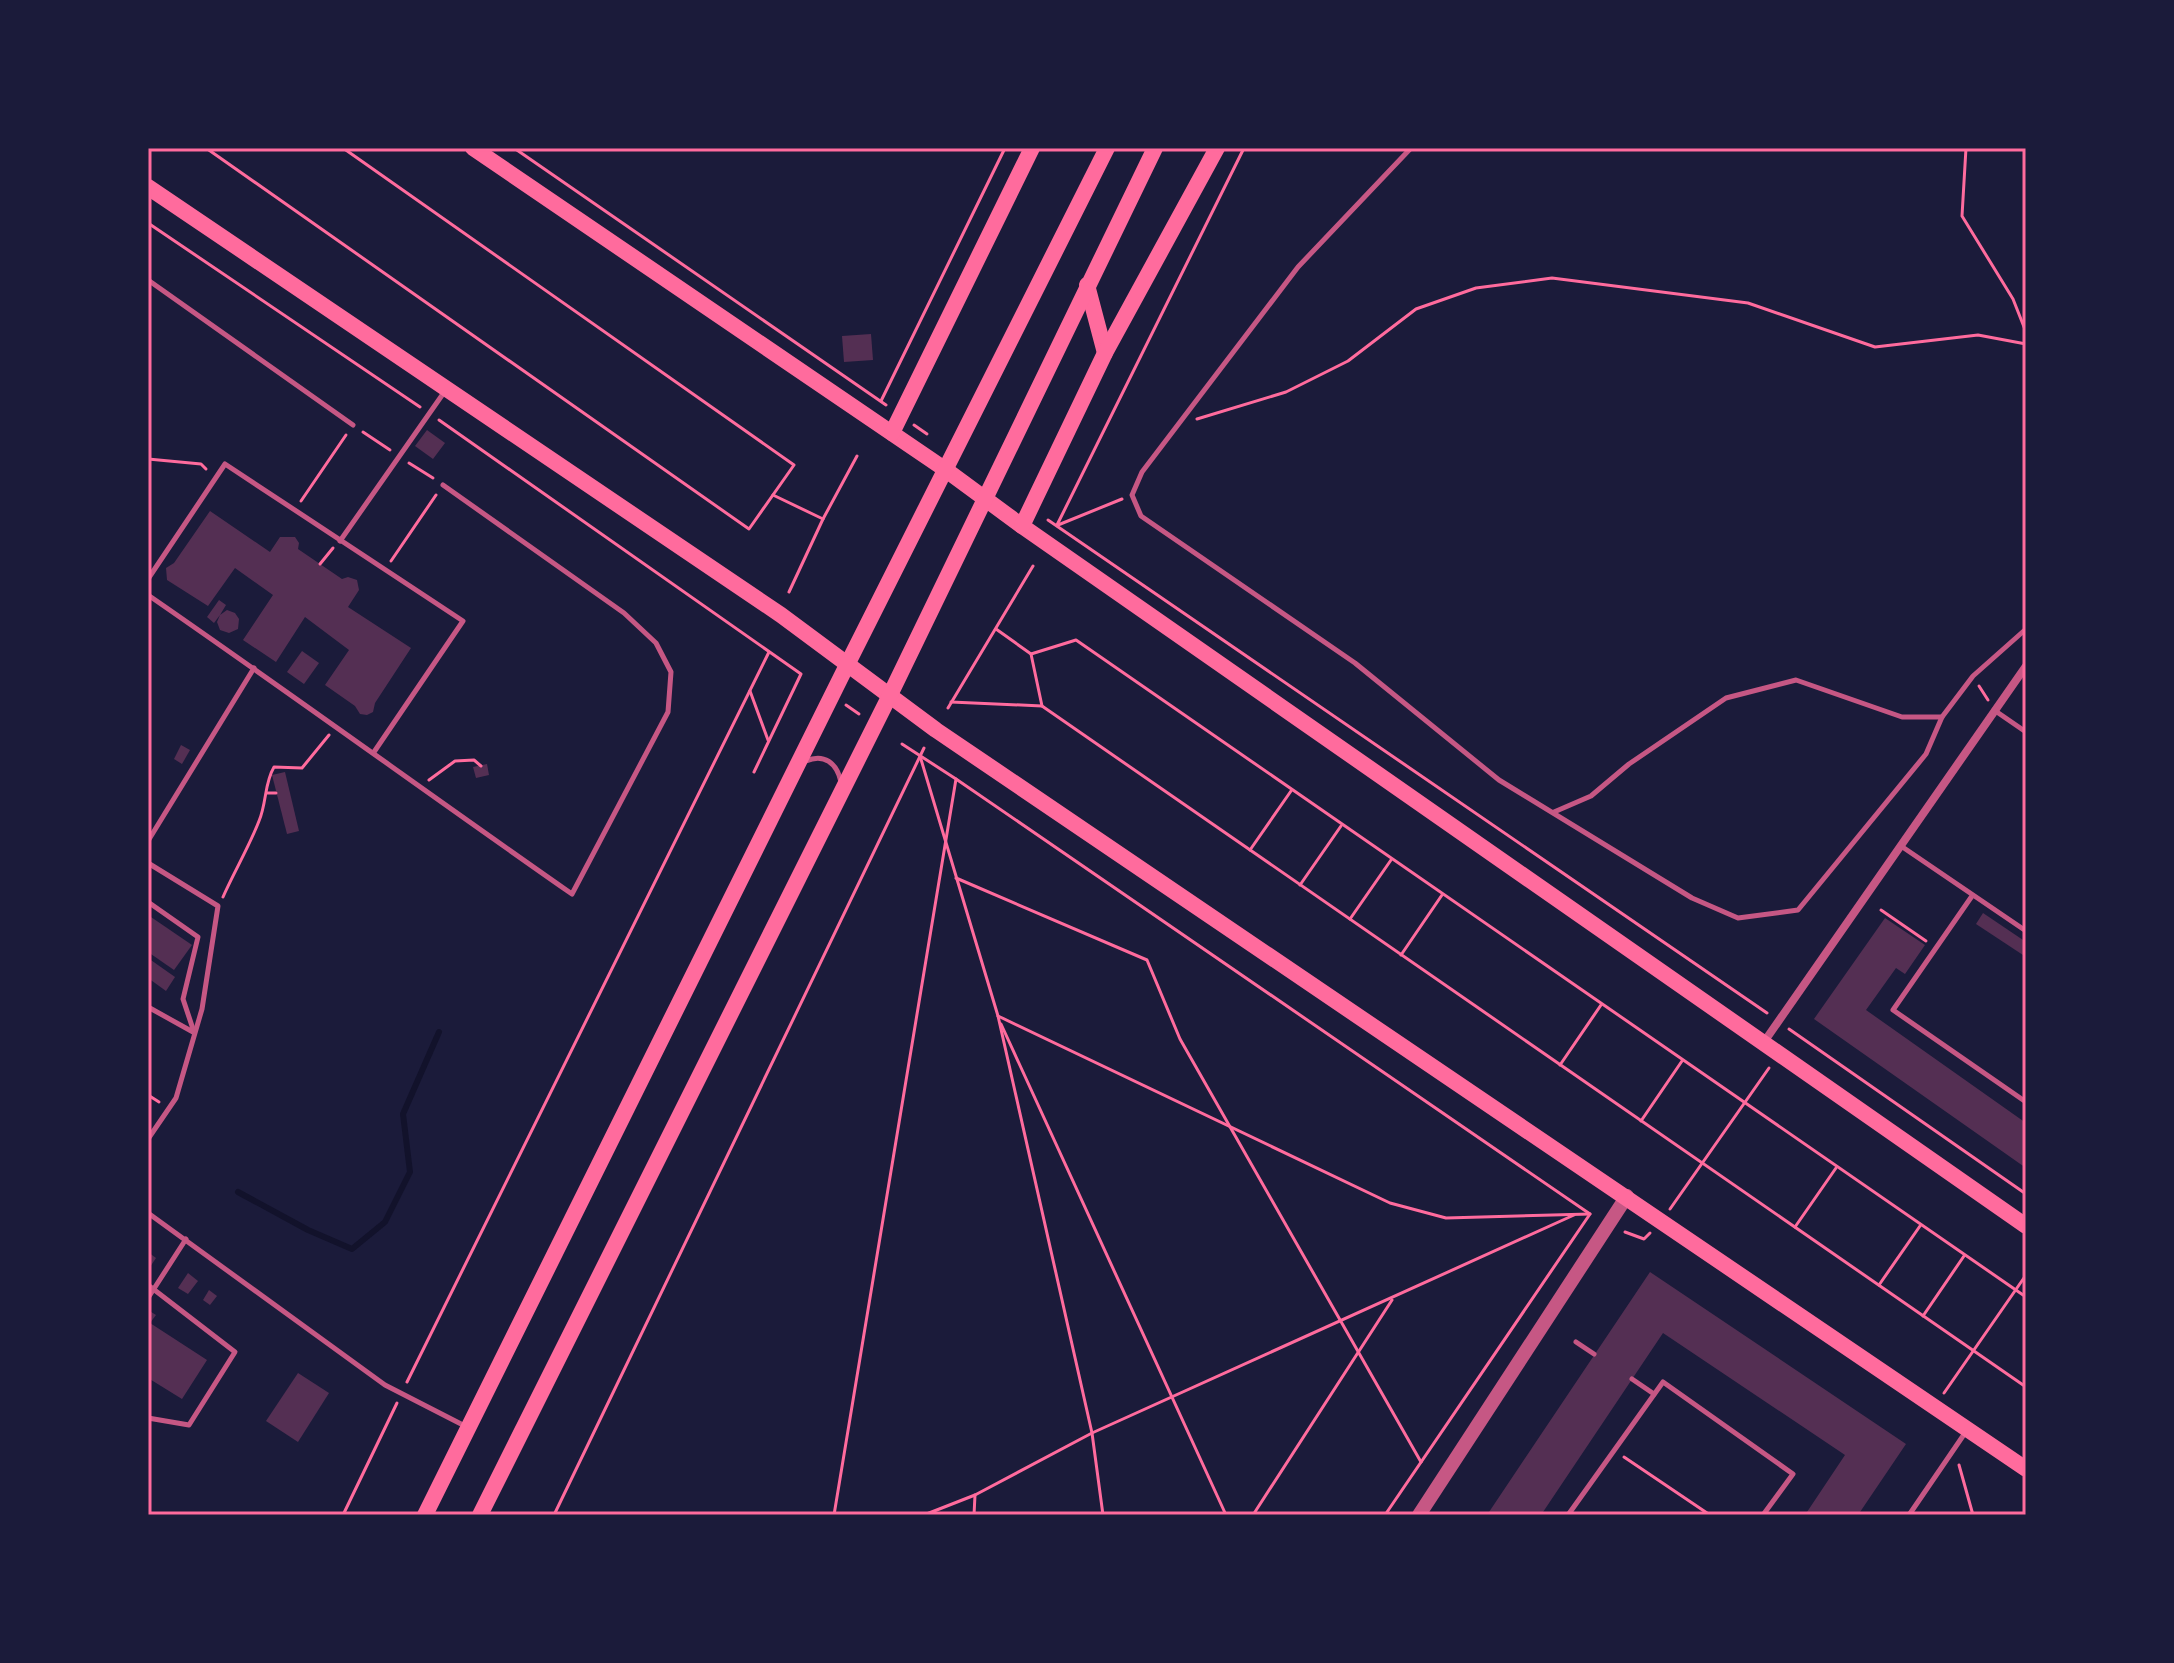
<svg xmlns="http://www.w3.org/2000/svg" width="2174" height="1663" font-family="Arial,sans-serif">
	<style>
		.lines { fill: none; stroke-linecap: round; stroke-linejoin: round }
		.stream { stroke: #12122b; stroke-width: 6 }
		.building { fill: #542f53 }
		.path { stroke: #ff6b9d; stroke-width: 3 }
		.service { stroke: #c65784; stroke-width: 5 }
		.minor { stroke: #c65784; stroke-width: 8 }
		.tertiary { stroke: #c65784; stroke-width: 14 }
		.secondary { stroke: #ff6b9d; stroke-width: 16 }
		.primary { stroke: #ff6b9d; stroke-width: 16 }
		.neatline { fill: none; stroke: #ff6b9d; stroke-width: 3 }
	</style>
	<rect width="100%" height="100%" fill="#1b1b3a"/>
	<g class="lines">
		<path class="stream" d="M238,1192L308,1230L352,1249L385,1222L410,1172L403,1114L439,1032"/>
	</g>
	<g class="building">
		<path d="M871,334L873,360L844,362L842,336Z"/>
		<path d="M427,430L445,443L433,459L415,446Z"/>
		<path d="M210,511L270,552L280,537H295L299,543L298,549L342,579L348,577L357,580L359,590L348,607L411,648L375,703L373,712L367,715L360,714L355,706L325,685L349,650L305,617L276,662L243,640L273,595L235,568L208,606L167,580L166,568L174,563Z"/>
		<path d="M219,600L226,605L220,615L227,610L235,613L239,619L238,629L229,633L220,630L217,622L220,615L214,623L207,617Z"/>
		<path d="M302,651L319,663L304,684L287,672Z"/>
		<path d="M181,745L190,750L182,764L174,759Z"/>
		<path d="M487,764L489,775L476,778L473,767Z"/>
		<path d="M285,772L299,831L287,834L272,775Z"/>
		<path d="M1983,913L2026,942V957L1976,924Z"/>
		<path d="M148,915L192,945L174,970L148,952Z"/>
		<path d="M1885,918L1925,945L1905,974L1896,968L1866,1010L2026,1123V1168L1814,1019Z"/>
		<path d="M148,958L175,977L166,991L148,978Z"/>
		<path d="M148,1252L156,1258L148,1270Z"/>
		<path d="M1650,1272L1906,1444L1858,1515H1805L1845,1455L1663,1333L1541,1515H1487Z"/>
		<path d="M188,1273L198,1281L188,1294L178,1288Z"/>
		<path d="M209,1290L217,1296L210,1305L203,1300Z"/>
		<path d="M148,1310L156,1315L150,1323L207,1360L182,1399L148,1378Z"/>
		<path d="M298,1373L329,1393L298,1442L266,1421Z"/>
	</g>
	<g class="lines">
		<g class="path">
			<path d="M206,148L749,529L794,465L343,148"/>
			<path d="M514,148L886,405"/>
			<path d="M1966,148L1962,216L2013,299L2026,332"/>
			<path d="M148,223L420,407"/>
			<path d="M881,401L1005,148"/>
			<path d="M1197,419L1286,392L1348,361L1416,309L1476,288L1552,278L1748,303L1875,347L1978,335L2026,344"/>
			<path d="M439,420L801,674L754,772"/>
			<path d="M914,425L927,434"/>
			<path d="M363,432L390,450"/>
			<path d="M148,459L201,464L206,469"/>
			<path d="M409,463L433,478"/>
			<path d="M773,495L823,519"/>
			<path d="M301,501L346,435"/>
			<path d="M1048,520L1767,1013"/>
			<path d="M1057,525L1244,148"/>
			<path d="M1058,525L1122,499"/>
			<path d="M391,561L436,495"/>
			<path d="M320,564L333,548"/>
			<path d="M789,592L823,519L857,456"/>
			<path d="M996,629L1031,654L1042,706"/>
			<path d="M1031,654L1076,640L2026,1297"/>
			<path d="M1979,686L1988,700"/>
			<path d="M750,691L768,740"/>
			<path d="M951,702L1042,706L2026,1387"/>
			<path d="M846,705L859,714"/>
			<path d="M948,708L1033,566"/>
			<path d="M920,756L998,1016L1092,1433L1103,1515"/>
			<path d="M956,779L1590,1214L1385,1515"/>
			<path d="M429,780L455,761L474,760L481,766"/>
			<path d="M267,793H276"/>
			<path d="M1250,850L1291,791"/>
			<path d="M956,878L1147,960L1180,1039L1421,1462"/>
			<path d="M1300,885L1341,826"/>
			<path d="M223,897C234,872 249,847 259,821C267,802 264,784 274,767L302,768L329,735"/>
			<path d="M1881,910L1926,941"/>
			<path d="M1350,919L1391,860"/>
			<path d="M1401,955L1442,895"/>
			<path d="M998,1016L1390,1203L1446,1218L1590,1214"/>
			<path d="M1001,1024L1226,1515"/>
			<path d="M1789,1029L2026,1194"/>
			<path d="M1560,1065L1601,1005"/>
			<path d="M148,1095L159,1102"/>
			<path d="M1641,1121L1682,1061"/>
			<path d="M1670,1209L1769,1068"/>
			<path d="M1795,1227L1836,1168"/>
			<path d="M1625,1232L1644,1239L1650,1233"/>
			<path d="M1879,1285L1920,1226"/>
			<path d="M1923,1316L1964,1256"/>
			<path d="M407,1382L769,652"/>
			<path d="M1944,1393L2026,1275"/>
			<path d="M1624,1457L1710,1515"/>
			<path d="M1959,1465L1973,1515"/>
			<path d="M343,1515L397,1403"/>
			<path d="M554,1515L924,748"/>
			<path d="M834,1515L956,779L902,744"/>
			<path d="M924,1515L975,1495L1092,1433L1574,1215"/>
			<path d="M974,1515L975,1495"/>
			<path d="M1253,1515L1392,1300"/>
		</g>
		<g class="service">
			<path d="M1411,148L1298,267L1142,472L1132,495L1141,516L1355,663L1499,780L1692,898L1738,918L1798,910L1926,754L1942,717L1973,676L2026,629"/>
			<path d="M148,280L353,425"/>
			<path d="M340,541L445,391"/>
			<path d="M148,579L225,464L463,621L374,752"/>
			<path d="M148,595C290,693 430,795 572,894L668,712L671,672L656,643L624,613L443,485"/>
			<path d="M1994,710L2026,732"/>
			<path d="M806,761C824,753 837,763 841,782"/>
			<path d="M1554,812L1591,796L1629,764L1726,698L1796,680L1902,717H1942"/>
			<path d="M148,841L254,668"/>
			<path d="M1901,846L2026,931"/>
			<path d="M148,863L218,906L202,1009L176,1098L148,1139"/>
			<path d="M1972,896L1893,1010L2026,1102"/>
			<path d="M148,902L198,937L183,999L194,1032"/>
			<path d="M148,1007L193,1032"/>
			<path d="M148,1213L385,1385L465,1426"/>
			<path d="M148,1285L235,1352L189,1425L148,1418"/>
			<path d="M148,1298L186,1239"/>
			<path d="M1576,1342L1594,1354"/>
			<path d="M1632,1379L1654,1394"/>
			<path d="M1568,1515L1663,1382L1793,1474L1763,1515"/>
			<path d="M1909,1515L1965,1433"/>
		</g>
		<path class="minor" d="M1764,1042L2026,666"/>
		<path class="tertiary" d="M1419,1515L1627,1196"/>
		<g class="secondary">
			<path d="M473,148L946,470L1022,526L2026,1226"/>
			<path d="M148,187L781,615L936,730L2026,1469"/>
			<path d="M1087,285L1105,353"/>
			<path d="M892,433L1032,148"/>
			<path d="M1022,526L1105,353L1217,148"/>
		</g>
		<g class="primary">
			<path d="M425,1515L847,665L1107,148"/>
			<path d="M480,1515L889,697L1155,148"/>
		</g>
	</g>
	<rect width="2174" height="1663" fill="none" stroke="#1b1b3a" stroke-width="300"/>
	<rect x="150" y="150" width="1874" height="1363" class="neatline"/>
</svg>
